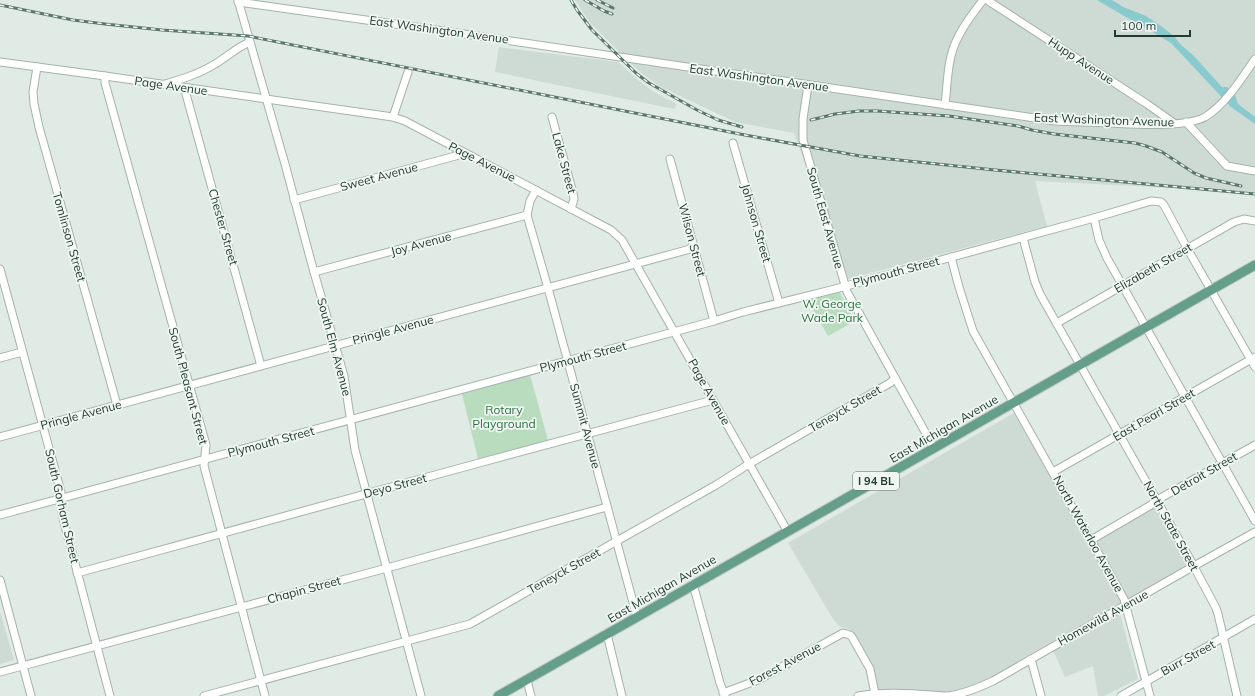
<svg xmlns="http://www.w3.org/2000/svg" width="1255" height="696" font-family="Mulish,sans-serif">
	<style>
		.built { fill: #cedad4 }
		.green { fill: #b9dcbf }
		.water { fill: #89cacf }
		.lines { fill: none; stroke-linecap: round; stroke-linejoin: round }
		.minor-casing { stroke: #a3b3ab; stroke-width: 9 }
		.major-casing { stroke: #c1c8c5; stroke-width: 11 }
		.minor { stroke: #fff; stroke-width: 7 }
		.major { stroke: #659f8b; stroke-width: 9 }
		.rail-casing { stroke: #5b766d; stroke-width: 3 }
		.rail { stroke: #f0f7f3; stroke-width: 1.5; stroke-dasharray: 4.5; stroke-linecap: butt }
		.labels { text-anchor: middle; stroke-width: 3.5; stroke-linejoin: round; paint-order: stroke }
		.shield { fill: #f0f7f3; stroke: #5f736b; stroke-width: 1 }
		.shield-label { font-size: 11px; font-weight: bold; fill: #213b31 }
		.street-label { font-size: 12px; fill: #213b31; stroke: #f0f7f3 }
		.park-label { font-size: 12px; fill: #2c7041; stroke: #f0f7f3 }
	</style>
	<rect width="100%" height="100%" fill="#e0ebe5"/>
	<g class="built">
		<path d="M575,0H1255V192L1035,181L1047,226L848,279L794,133L735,122L659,86L640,72L590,23Z"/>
		<path d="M499,47L618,62L638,80L654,92L677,104L674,109L495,72Z"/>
		<path d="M1014,413L1089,544L1155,507L1187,565L1118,607L1138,679L1104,696H1098L1093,666L1065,677L1051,646L980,683L959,690L941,692H911L877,690L873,668L857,638L849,629L839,626L833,619L788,543Z"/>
		<path d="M0,611L14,660L0,664Z"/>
	</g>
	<g class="green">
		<path d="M839,291L855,321L828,336L807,299Z"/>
		<path d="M529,371L549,444L479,463L461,390Z"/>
	</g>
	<path class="water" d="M1097,0H1112L1123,7L1146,16L1161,26L1174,36L1180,44L1193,55L1222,87H1227L1235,95L1238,104L1255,117V124L1231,107L1171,43L1141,25L1124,16Z"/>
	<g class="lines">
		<g class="minor-casing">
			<g id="minor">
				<path d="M238,0L285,164L312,265L344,376L355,450L421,696"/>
				<path d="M987,0L1147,104L1174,123"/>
				<path d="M238,2L423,28L1055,121C1073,122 1092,122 1110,123C1134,124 1184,128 1205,117C1225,105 1242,78 1255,59"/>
				<path d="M0,62L105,76L393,117L405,121L611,230L622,240L788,532"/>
				<path d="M37,67L33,92L34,104L39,127L117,405"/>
				<path d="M105,76V83L206,445L204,466L265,696"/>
				<path d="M165,84C182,79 199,74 215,64C227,57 237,47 250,42"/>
				<path d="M808,85L803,119V140L847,292L859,313L934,448"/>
				<path d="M187,89L186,94L261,366"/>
				<path d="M945,105C947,89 947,72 951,56C956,35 970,17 983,0"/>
				<path d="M393,117L408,72"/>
				<path d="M552,117L573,193L574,199L571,209"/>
				<path d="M1186,122L1227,166L1255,171"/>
				<path d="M733,143L779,303"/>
				<path d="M670,159L714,321"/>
				<path d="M536,190L530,201L527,215L548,288L637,617"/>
				<path d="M294,200L459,155L463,152"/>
				<path d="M1094,218L1099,240L1107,258L1255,521"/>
				<path d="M1023,238L1035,282L1040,294L1191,561L1216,608L1218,614L1237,696"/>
				<path d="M951,257L959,287L973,331L1124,599L1150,696"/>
				<path d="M0,269L61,492L60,499L63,518L110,696"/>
				<path d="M314,272L527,215"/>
				<path d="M1057,323L1234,222L1244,219L1255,221"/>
				<path d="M0,358L22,352"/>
				<path d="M0,437L694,248"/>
				<path d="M1053,472L1255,357"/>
				<path d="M0,515L714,321L743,312L839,288L1094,218L1151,201L1161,202L1164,205L1187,248L1255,367"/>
				<path d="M1091,540L1151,505L1157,500L1255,445"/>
				<path d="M77,573L479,463L713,400"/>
				<path d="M0,580L31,696"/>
				<path d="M693,584L720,683L725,696"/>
				<path d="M607,634L622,696"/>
				<path d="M1031,659L1041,696"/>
				<path d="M0,672L387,568L607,507"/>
				<path d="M527,680L531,696"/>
				<path d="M723,693L758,680L843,633L850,635L852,637L870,669L875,694"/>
				<path d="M204,696L470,624L716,485L749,464L890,383L895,378"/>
				<path d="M858,696C888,691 916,694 946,696"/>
				<path d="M948,696C964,694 978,688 993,681L1194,566L1255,532"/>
				<path d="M1121,696L1255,619"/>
			</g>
		</g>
		<g class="major-casing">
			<path id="major" d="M498,696C751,553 1002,409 1255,265"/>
		</g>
		<use href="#minor" class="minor"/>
		<use href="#major" class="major"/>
		<g class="rail-casing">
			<g id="rail">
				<path d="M571,0L577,10L592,30L637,74L649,83L697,110L718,120L742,127"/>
				<path d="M585,0L604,11L612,14"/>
				<path d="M597,0L613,8"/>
				<path d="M0,5L73,20L105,24L162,30L248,36L745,135L860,156L995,170L1255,194"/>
				<path d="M811,120L835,114L859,111H877L949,116L1018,126L1032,130L1054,134L1135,143L1146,146L1162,152L1194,173L1206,178L1241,186"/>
			</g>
		</g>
		<use href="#rail" class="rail"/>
	</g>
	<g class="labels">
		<rect class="shield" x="853" y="472" width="46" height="18" rx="3"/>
		<g class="shield-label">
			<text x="876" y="485">I 94 BL</text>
		</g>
		<g class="street-label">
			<text transform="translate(439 30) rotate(8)" y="4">East Washington Avenue</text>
			<text transform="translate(1081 61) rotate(33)" y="4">Hupp Avenue</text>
			<text transform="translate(759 78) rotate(8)" y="4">East Washington Avenue</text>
			<text transform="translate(171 86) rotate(8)" y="4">Page Avenue</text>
			<text transform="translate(1104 120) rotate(2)" y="4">East Washington Avenue</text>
			<text transform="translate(482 162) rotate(27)" y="4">Page Avenue</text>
			<text transform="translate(564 163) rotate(75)" y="4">Lake Street</text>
			<text transform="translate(379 177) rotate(-15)" y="4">Sweet Avenue</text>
			<text transform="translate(825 218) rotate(74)" y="4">South East Avenue</text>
			<text transform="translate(756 223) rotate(74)" y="4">Johnson Street</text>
			<text transform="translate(223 227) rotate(74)" y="4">Chester Street</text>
			<text transform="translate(69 237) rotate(74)" y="4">Tomlinson Street</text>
			<text transform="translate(692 240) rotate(75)" y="4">Wilson Street</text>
			<text transform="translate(421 244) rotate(-15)" y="4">Joy Avenue</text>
			<text transform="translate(1153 268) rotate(-30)" y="4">Elizabeth Street</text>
			<text transform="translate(896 272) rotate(-15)" y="4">Plymouth Street</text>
			<text transform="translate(393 330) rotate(-15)" y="4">Pringle Avenue</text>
			<text transform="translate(334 347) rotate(75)" y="4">South Elm Avenue</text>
			<text transform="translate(583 357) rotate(-15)" y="4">Plymouth Street</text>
			<text transform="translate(188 386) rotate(75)" y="4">South Pleasant Street</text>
			<text transform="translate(709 392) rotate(61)" y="4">Page Avenue</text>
			<text transform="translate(845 409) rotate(-30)" y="4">Teneyck Street</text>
			<text transform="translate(81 415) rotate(-15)" y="4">Pringle Avenue</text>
			<text transform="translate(1154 415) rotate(-30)" y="4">East Pearl Street</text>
			<text transform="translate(585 426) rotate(75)" y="4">Summit Avenue</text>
			<text transform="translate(944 429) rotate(-30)" y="4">East Michigan Avenue</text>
			<text transform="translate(271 442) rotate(-15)" y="4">Plymouth Street</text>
			<text transform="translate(1204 474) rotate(-30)" y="4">Detroit Street</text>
			<text transform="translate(395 486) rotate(-15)" y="4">Deyo Street</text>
			<text transform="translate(62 506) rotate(77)" y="4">South Gorham Street</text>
			<text transform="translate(1171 526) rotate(61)" y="4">North State Street</text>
			<text transform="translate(1088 534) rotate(61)" y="4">North Waterloo Avenue</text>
			<text transform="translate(564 571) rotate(-29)" y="4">Teneyck Street</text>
			<text transform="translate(662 589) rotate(-30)" y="4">East Michigan Avenue</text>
			<text transform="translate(304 590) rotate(-15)" y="4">Chapin Street</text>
			<text transform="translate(1103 618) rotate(-29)" y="4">Homewild Avenue</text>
			<text transform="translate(1188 658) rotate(-29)" y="4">Burr Street</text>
			<text transform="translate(785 664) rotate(-28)" y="4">Forest Avenue</text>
		</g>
		<g class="park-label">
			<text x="832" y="308">W. George<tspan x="832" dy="14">Wade Park</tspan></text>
			<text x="504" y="414">Rotary<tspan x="504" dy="14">Playground</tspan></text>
		</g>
	</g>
	<path d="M1115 30v6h75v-6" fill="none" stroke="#213b31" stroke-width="2"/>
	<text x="1121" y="30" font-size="12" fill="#213b31" stroke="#f0f7f3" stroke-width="3" paint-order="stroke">100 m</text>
</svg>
